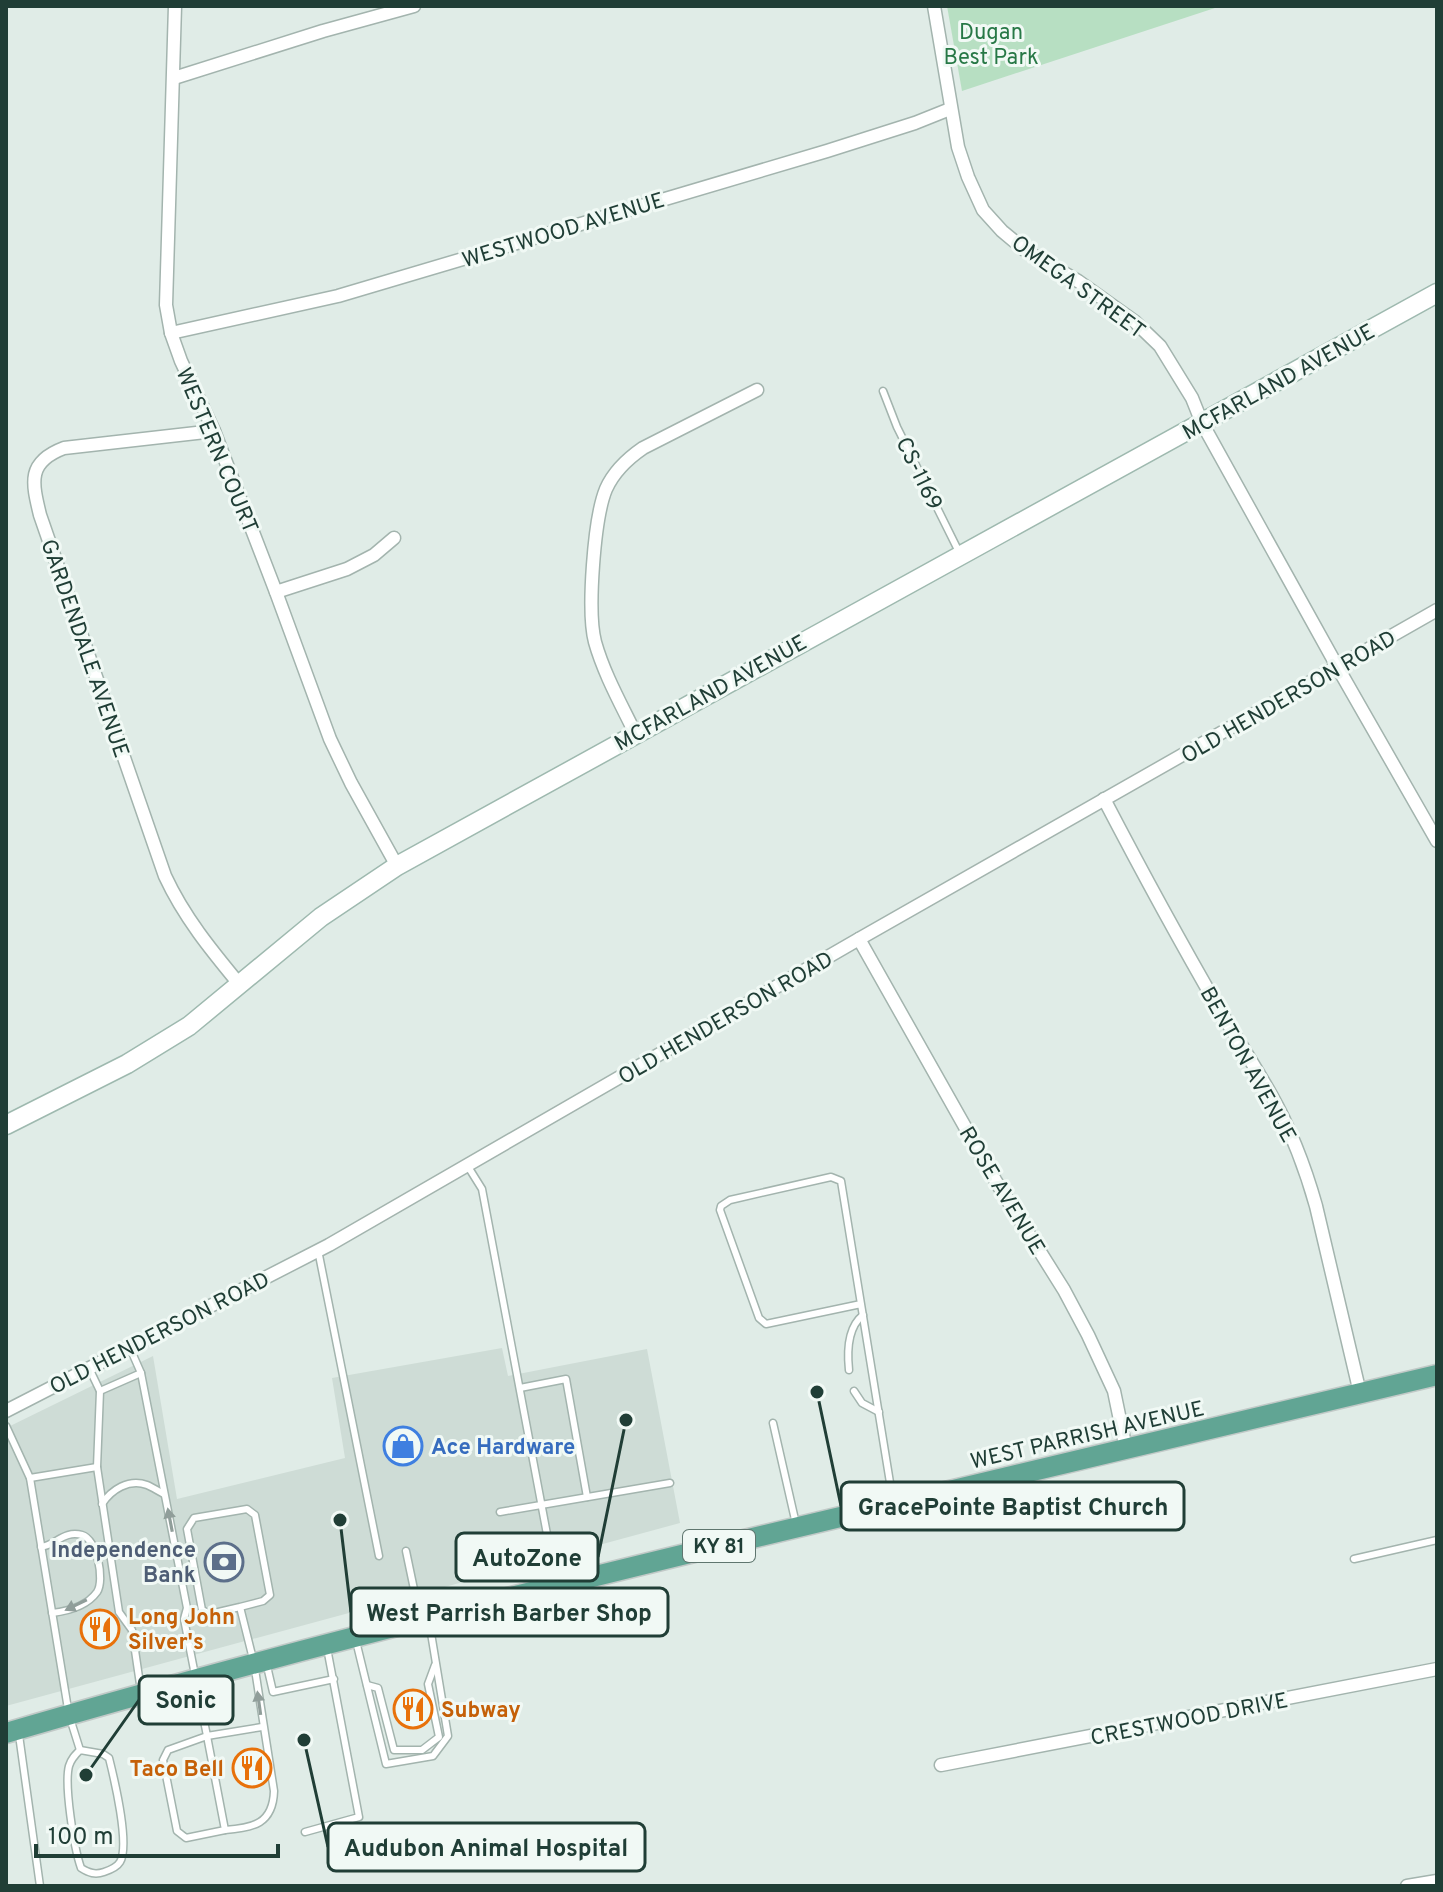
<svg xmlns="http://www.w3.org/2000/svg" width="1443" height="1892" font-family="Overpass,sans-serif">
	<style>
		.built { fill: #cedcd6 }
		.green { fill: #b7dfc2 }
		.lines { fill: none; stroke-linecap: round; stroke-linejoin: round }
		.lane-casing { stroke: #a3b4ae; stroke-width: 9 }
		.street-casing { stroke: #a3b4ae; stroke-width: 15 }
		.secondary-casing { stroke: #9eb9af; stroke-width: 21 }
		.primary-casing { stroke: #c1c9c7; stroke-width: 23 }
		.lane { stroke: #fff; stroke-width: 6 }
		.street { stroke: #fff; stroke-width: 12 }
		.secondary { stroke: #fff; stroke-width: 18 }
		.primary { stroke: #61a594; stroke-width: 20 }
		.oneway { fill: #909e9a }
		.labels { text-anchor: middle; stroke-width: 6; stroke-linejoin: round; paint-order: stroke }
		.shield { fill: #f1f9f5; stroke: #5f766f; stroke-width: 2 }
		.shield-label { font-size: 20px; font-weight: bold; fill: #203e36 }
		.park-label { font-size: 22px; fill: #277846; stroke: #f1f9f5 }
		.street-label { font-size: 22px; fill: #203e36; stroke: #f1f9f5 }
		.shop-label { font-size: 22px; font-weight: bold; fill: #366cbe; stroke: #f1f9f5; text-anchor: start }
		.service-label { font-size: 22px; font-weight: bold; fill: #4e5e75; stroke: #f1f9f5; text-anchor: end }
		.food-label { font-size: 22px; font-weight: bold; fill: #c56008; stroke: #f1f9f5; text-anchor: start }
		.leader { fill: none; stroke: #203e36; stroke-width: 3 }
		.callout-dot { fill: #203e36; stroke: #f1f9f5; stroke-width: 3 }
		.callout { fill: #f1f9f5; stroke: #203e36; stroke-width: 3 }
		.callout-label { font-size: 24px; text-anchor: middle; font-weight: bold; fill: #203e36 }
	</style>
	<rect width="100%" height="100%" fill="#e0ece7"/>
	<path class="built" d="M502,1348L508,1376L647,1349L680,1523L6,1706V1428L153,1356L177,1499L345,1458L332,1378Z"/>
	<path class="green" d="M947,6H1221L962,91Z"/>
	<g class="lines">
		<g class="lane-casing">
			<g id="lane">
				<path d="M883,391L897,427L960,554"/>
				<path d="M467,1165L482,1189L556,1582"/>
				<path d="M318,1250L379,1556"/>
				<path d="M861,1304L766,1324L759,1318L720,1210L721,1206L730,1200L831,1177L841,1181L893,1501"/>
				<path d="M130,1348L141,1373L187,1608L184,1619L207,1736L168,1750L163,1760L177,1831L186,1838L225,1830L207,1736L262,1727"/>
				<path d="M89,1368L100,1391L97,1467L119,1612L132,1630L141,1691"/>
				<path d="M849,1370C847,1351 848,1327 863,1315"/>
				<path d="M520,1388L566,1379L587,1497"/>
				<path d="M100,1391L141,1373"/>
				<path d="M854,1391L862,1403L879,1412"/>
				<path d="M773,1423L796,1524"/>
				<path d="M6,1426L30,1478L69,1715L80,1750"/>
				<path d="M30,1478L97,1467"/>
				<path d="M102,1504C111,1490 129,1478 147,1485C152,1487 158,1491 164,1494"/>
				<path d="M500,1512L670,1483"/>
				<path d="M41,1547C56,1545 64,1530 82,1535C97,1539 105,1580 97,1592C87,1606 69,1611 52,1613"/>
				<path d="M406,1551L420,1618"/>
				<path d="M1354,1559L1437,1540"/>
				<path d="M356,1641L386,1764L433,1756L448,1736L429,1621"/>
				<path d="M267,1666L273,1692L334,1679"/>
				<path d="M367,1685L378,1688L394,1750H422L439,1737L428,1684L435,1665"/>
				<path d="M19,1735L40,1886"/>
				<path d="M80,1750L103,1754L109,1758C114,1778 130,1845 120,1862C117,1867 110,1870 104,1872C95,1875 89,1873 81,1868C74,1848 64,1785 69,1766C71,1759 75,1755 80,1750Z"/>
				<path d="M225,1830C253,1828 273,1824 274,1791L254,1663L240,1607L263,1601L270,1595L255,1515L247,1509L194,1518L187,1529L202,1610L210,1614L240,1607"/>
				<path d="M305,1832L359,1817L327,1648"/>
			</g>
		</g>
		<g class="street-casing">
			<g id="street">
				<path d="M175,6L166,305L171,333L181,361L214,431L276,592L330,739L351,783L397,866"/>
				<path d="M934,6L958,147L968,177L983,210L1002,231L1026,251L1078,281L1134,321L1160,346L1192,398L1202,423L1338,668L1437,841"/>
				<path d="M174,78L323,31L414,6"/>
				<path d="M171,333L338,296L827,151L915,123L950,109"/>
				<path d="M214,431L64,448C27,462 32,482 40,515L165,876C184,917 211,950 240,985"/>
				<path d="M276,592L347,569L374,555L394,538"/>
				<path d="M635,733C621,704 604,674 595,642C587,612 594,518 606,489C614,471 627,459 643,448L757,390"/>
				<path d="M1104,799C1141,870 1179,940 1219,1009C1236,1037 1254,1065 1270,1093C1290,1128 1305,1167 1316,1206L1360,1393"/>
				<path d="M859,939L995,1180L1064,1290L1088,1335L1114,1391L1126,1449"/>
				<path d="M6,1411L329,1245L859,939L1437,610"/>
				<path d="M941,1765L1437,1669"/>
				<path d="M1407,1886L1437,1881"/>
			</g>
		</g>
		<g class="secondary-casing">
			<path id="secondary" d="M6,1125L127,1064L189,1026L321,917L397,866L1437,293"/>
		</g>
		<g class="primary-casing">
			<path id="primary" d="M6,1733C234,1666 464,1608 694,1552C942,1492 1189,1434 1437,1375"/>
		</g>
		<use href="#lane" class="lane"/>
		<use href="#street" class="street"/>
		<use href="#secondary" class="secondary"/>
		<use href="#primary" class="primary"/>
	</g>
	<defs><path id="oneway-solid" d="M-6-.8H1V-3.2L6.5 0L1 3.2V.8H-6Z" transform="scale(2)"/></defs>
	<g class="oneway">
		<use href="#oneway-solid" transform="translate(170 1520) rotate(-101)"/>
		<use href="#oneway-solid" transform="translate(76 1605) rotate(154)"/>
		<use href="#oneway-solid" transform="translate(259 1703) rotate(-98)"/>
	</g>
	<defs>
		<g id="shop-ring" transform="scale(2)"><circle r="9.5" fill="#f1f9f5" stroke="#3f7fe0" stroke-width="1.5"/><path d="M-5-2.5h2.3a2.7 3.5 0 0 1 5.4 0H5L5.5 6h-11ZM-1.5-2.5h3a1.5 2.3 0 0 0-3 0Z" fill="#3f7fe0"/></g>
		<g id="bank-ring" transform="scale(2)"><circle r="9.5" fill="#f1f9f5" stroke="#5c6f8a" stroke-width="1.5"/><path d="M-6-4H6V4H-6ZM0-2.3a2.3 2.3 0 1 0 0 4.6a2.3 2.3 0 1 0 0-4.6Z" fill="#5c6f8a"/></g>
		<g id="restaurant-ring" transform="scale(2)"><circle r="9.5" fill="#f1f9f5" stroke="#e8710a" stroke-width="1.5"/><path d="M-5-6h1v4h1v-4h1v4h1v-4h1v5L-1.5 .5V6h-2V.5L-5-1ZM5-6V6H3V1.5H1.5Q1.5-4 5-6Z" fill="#e8710a"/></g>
	</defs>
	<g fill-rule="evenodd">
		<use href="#shop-ring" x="403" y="1446"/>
		<use href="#bank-ring" x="224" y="1562"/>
		<use href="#restaurant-ring" x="100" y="1629"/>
		<use href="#restaurant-ring" x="413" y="1709"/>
		<use href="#restaurant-ring" x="252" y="1768"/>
	</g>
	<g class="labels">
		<rect class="shield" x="683" y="1530" width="72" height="32" rx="6"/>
		<g class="shield-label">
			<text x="719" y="1553">KY 81</text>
		</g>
		<g class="park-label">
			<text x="991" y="39">Dugan<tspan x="991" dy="25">Best Park</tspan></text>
		</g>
		<g class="street-label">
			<text transform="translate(563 229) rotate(-17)" y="8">WESTWOOD AVENUE</text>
			<text transform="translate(1079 286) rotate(36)" y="8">OMEGA STREET</text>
			<text transform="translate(1278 381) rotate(-29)" y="8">MCFARLAND AVENUE</text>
			<text transform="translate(218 450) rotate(67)" y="8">WESTERN COURT</text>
			<text transform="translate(920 473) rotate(64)" y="8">CS-1169</text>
			<text transform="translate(86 648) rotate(71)" y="8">GARDENDALE AVENUE</text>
			<text transform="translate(710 692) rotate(-29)" y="8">MCFARLAND AVENUE</text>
			<text transform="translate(1288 696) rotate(-30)" y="8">OLD HENDERSON ROAD</text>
			<text transform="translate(725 1017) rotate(-30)" y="8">OLD HENDERSON ROAD</text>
			<text transform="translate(1249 1064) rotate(61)" y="8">BENTON AVENUE</text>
			<text transform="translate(1003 1190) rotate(59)" y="8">ROSE AVENUE</text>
			<text transform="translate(159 1332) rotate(-27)" y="8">OLD HENDERSON ROAD</text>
			<text transform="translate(1087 1434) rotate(-13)" y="8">WEST PARRISH AVENUE</text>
			<text transform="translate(1189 1718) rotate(-11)" y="8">CRESTWOOD DRIVE</text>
		</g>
		<g class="shop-label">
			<text x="431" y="1454">Ace Hardware</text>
		</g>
		<g class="service-label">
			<text x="196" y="1557">Independence<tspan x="196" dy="25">Bank</tspan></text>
		</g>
		<g class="food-label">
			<text x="128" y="1624">Long John<tspan x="128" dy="25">Silver's</tspan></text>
			<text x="441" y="1717">Subway</text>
			<text x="224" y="1776" text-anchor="end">Taco Bell</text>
		</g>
	</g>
	<path class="leader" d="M817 1392L841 1506M626 1420L598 1557M340 1520L351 1612M86 1775L139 1700M304 1740L328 1847"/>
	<g class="callout-dot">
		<circle cx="817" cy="1392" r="8"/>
		<circle cx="626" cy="1420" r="8"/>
		<circle cx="340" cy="1520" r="8"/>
		<circle cx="86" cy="1775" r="8"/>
		<circle cx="304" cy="1740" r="8"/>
	</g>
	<g class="callout">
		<rect x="841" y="1482" width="343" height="48" rx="8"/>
		<rect x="456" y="1533" width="142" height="48" rx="8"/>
		<rect x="351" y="1588" width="317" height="48" rx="8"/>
		<rect x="139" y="1676" width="94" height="48" rx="8"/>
		<rect x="328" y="1823" width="317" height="48" rx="8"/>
	</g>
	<g class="callout-label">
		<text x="1013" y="1515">GracePointe Baptist Church</text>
		<text x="527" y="1566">AutoZone</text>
		<text x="509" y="1621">West Parrish Barber Shop</text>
		<text x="186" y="1708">Sonic</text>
		<text x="486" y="1856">Audubon Animal Hospital</text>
	</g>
	<rect width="1443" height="1892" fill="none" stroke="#203e36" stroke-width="16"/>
	<path d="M36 1844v12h242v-12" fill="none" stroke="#203e36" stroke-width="4"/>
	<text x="48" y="1844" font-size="24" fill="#203e36" stroke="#f1f9f5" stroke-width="6" paint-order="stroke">100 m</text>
</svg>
